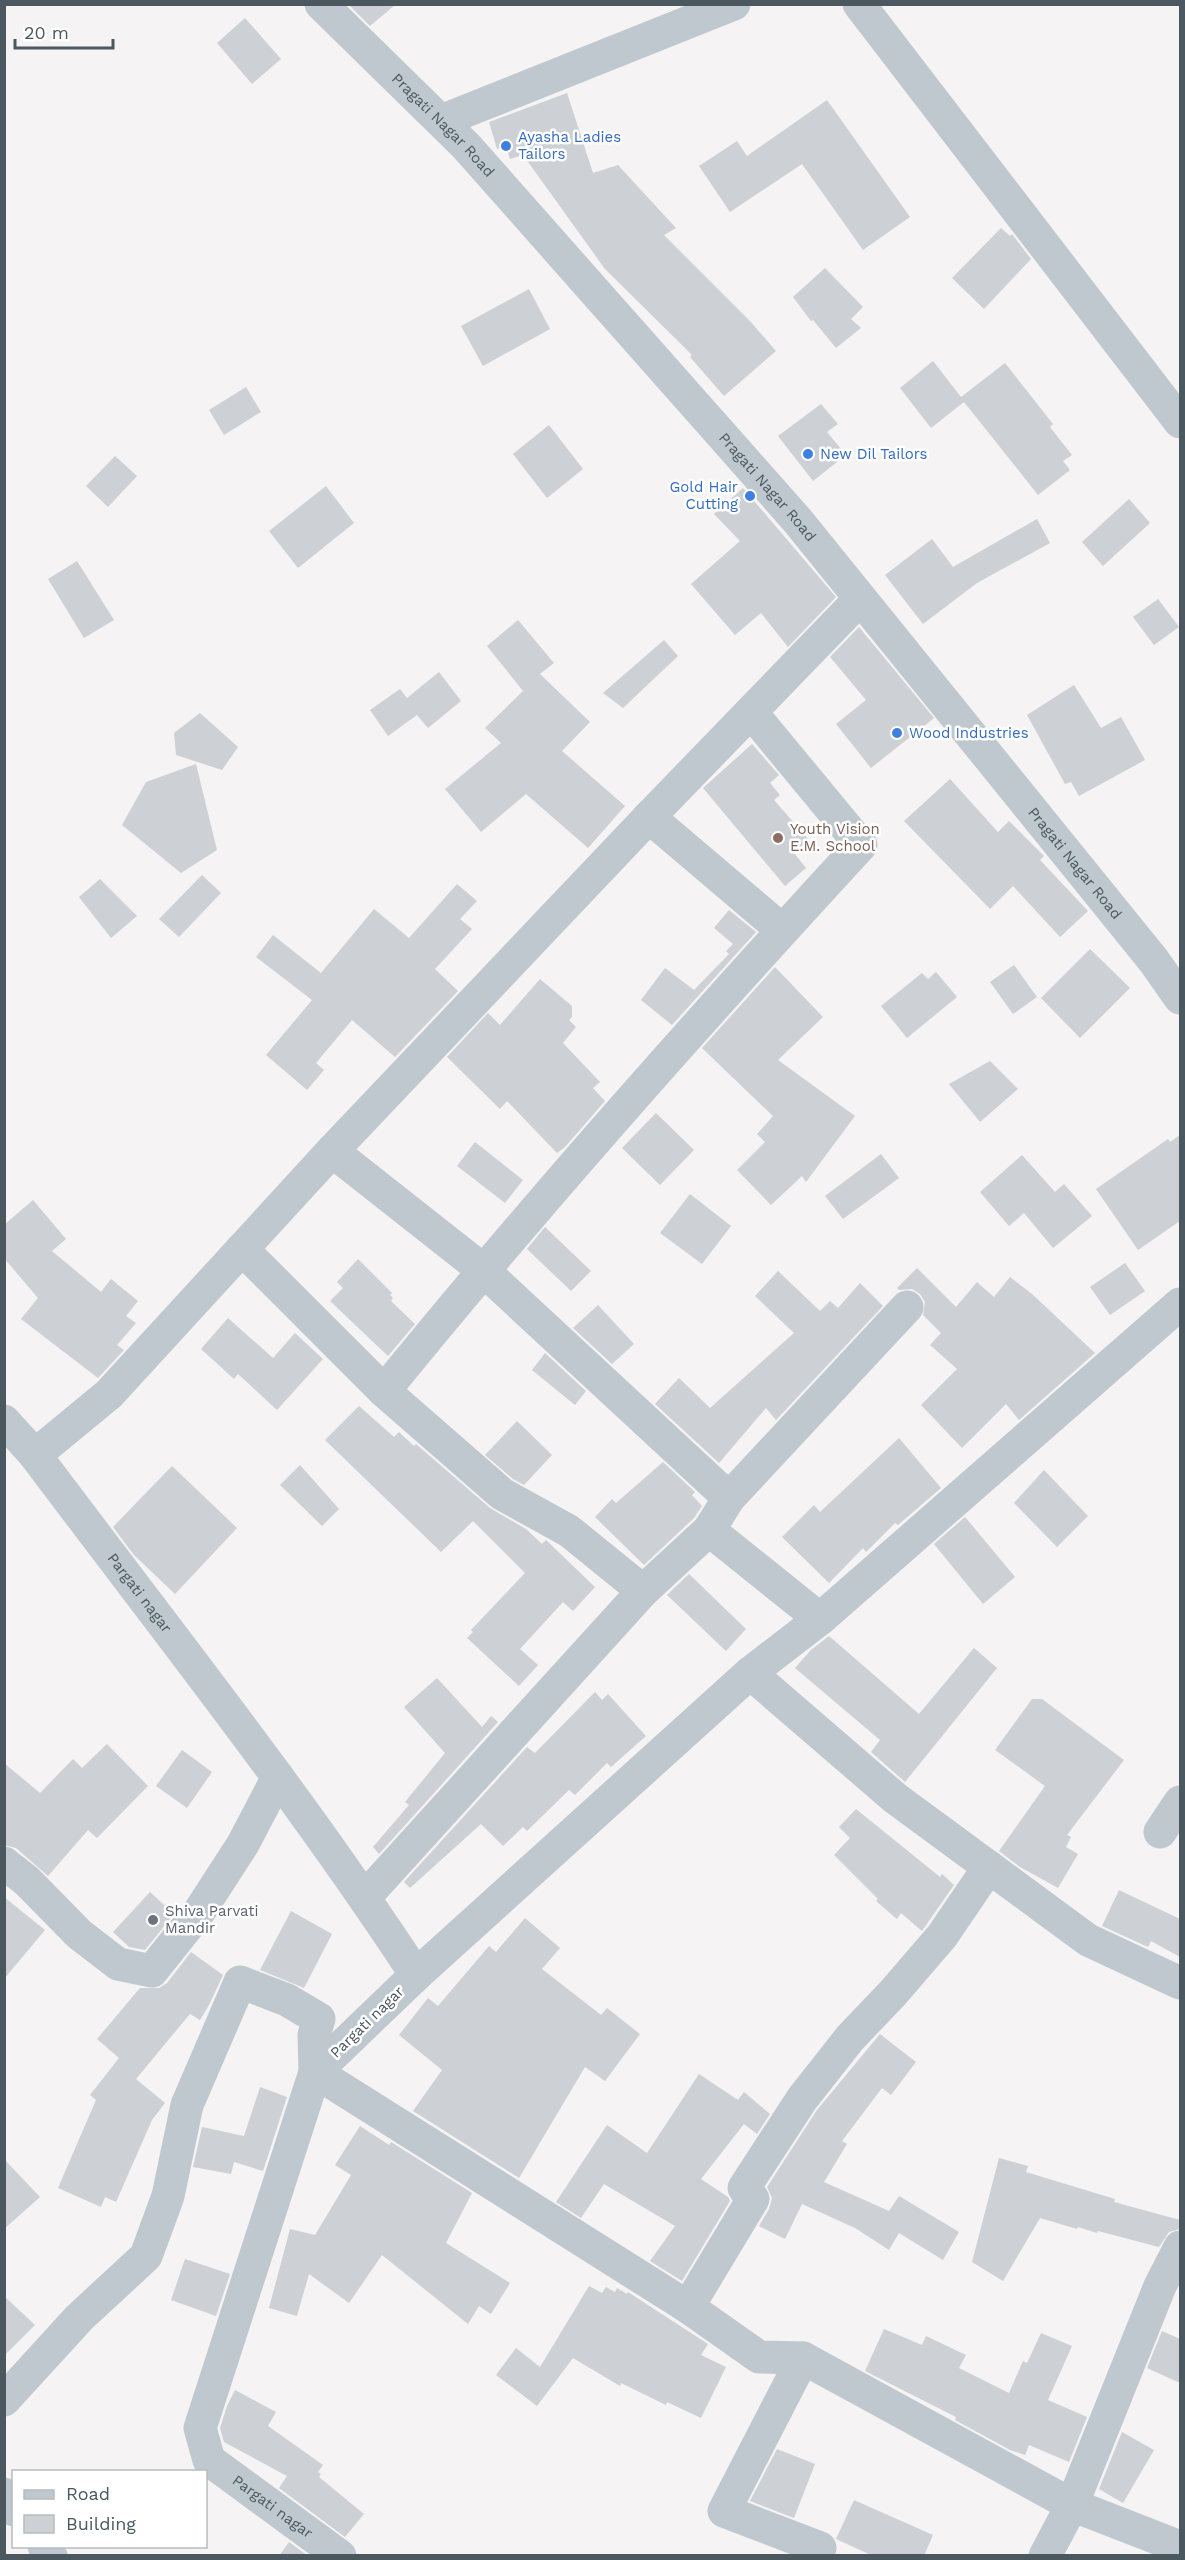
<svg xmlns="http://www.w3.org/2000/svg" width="1185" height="2560" font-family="'Work Sans',sans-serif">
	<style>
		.building { fill: #cdd0d4 }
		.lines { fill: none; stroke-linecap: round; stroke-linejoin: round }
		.minor { stroke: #bfc8ce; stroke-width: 33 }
		.shop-dot { fill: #3f7fe0; stroke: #fff; stroke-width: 2 }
		.education-dot { fill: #8d6e63; stroke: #fff; stroke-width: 2 }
		.worship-dot { fill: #6b7280; stroke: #fff; stroke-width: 2 }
		.labels { text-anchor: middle; stroke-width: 5; stroke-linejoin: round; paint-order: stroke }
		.street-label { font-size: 15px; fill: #4b585f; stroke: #fff }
		.shop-label { font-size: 15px; fill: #366cbe; stroke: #fff; text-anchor: start }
		.education-label { font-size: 15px; fill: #785e54; stroke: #fff; text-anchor: start }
		.worship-label { font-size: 15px; fill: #5b616d; stroke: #fff; text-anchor: start }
	</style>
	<rect width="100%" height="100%" fill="#f5f3f3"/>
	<g class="building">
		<path d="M348,4H396L370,26Z"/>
		<path d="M245,18L281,59L252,84L217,43Z"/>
		<path d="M567,93L593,173L618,165L676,228L664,235L750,321L776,351L724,396L690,357L692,355L605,269L523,155L510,159L506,146L497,149L489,122Z"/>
		<path d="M827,100L910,217L863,250L802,164L730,212L699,166L737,141L747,156Z"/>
		<path d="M1001,228L1010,236L1012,234L1031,259L984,309L952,278Z"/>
		<path d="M825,268L863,307L851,319L861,328L836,348L813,320L811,321L793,297Z"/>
		<path d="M529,289L550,329L483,366L461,326Z"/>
		<path d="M933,361L961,397L1005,363L1053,424L1050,427L1072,455L1063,461L1070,470L1038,495L964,402L931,428L900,388Z"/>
		<path d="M246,387L261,412L224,435L209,410Z"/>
		<path d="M821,404L838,424L827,432L846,455L813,481L778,436Z"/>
		<path d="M549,425L583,469L547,498L513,454Z"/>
		<path d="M115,456L137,476L108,507L86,486Z"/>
		<path d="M326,486L354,523L298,568L269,531Z"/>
		<path d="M743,488L836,597L788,647L761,613L735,635L691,584L740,541L714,514Z"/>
		<path d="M1129,499L1150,523L1103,566L1082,542Z"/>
		<path d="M1037,519L1050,543L977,583L923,624L885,575L932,539L953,567Z"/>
		<path d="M77,561L114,620L84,638L48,579Z"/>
		<path d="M1158,599L1179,627L1154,645L1133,617Z"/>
		<path d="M518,620L554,663L540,674L590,722L562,751L625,806L588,848L526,794L481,832L445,789L501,743L485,728L523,691L487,646Z"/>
		<path d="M859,627L934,718L871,768L836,724L866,700L830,657Z"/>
		<path d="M664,640L678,656L623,708L603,693Z"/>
		<path d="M439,672L461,701L428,728L417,715L388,736L370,710L400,689L407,698Z"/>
		<path d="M1074,685L1101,728L1121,717L1145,760L1079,796L1071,782L1065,784L1027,715Z"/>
		<path d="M200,713L238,747L222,770L176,755L174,733Z"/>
		<path d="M752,744L779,775L770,783L780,795L774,800L809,840L794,853L806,868L785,886L703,788Z"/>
		<path d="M196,764L217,850L181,873L122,825L146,782Z"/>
		<path d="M950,779L998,832L1009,821L1044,856L1040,860L1088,911L1060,937L1013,886L990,909L904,821Z"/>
		<path d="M202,875L221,893L179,937L159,919Z"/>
		<path d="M100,879L137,916L111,938L79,897Z"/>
		<path d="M457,884L477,901L460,919L472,929L435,969L458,991L395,1057L352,1020L316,1063L324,1070L307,1090L266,1055L312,1000L256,957L273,935L321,973L374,909L409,938Z"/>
		<path d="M729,910L756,932L672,1025L641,1000L665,968L694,990L729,954L726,951L733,944L714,928Z"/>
		<path d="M1090,949L1130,988L1080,1038L1041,998Z"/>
		<path d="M1014,965L1037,997L1013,1014L990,982Z"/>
		<path d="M775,967L823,1017L778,1060L855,1116L806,1182L802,1176L771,1205L737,1170L765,1142L757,1134L773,1116L702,1048Z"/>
		<path d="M936,972L957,997L907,1038L881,1006L922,973L928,979Z"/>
		<path d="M540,979L572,1006V1017L569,1020L576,1027L563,1043L600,1082L593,1088L605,1101L565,1147L557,1153L507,1101L500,1109L447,1057L488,1013L500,1025Z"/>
		<path d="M990,1061L1018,1089L980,1122L949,1084Z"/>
		<path d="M656,1113L694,1150L660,1185L622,1148Z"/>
		<path d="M1180,1135V1221L1138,1250L1096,1189L1168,1139L1170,1142Z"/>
		<path d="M475,1142L523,1180L505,1203L457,1166Z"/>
		<path d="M881,1154L899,1178L843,1219L825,1196Z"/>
		<path d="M1022,1155L1055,1192L1064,1184L1092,1216L1053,1248L1024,1213L1009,1226L980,1192Z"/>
		<path d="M690,1194L731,1226L702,1264L660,1233Z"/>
		<path d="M33,1200L66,1239L52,1251L101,1292L111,1279L138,1301L126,1316L136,1323L117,1345L124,1350L98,1378L21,1319L38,1298L4,1258V1225Z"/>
		<path d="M545,1227L591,1271L571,1291L527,1249Z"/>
		<path d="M358,1259L392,1293L390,1295L393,1298L391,1301L415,1324L388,1356L330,1301L343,1288L337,1282Z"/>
		<path d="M1125,1263L1145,1291L1110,1315L1090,1287Z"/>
		<path d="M917,1268L956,1307L977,1282L994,1297L1010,1277L1032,1294L1095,1353L1019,1420L1006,1404L962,1448L921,1405L957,1369L930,1345L941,1333L923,1315L925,1302L920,1294L912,1289L899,1290L897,1288Z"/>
		<path d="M778,1271L820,1311L830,1301L838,1308L860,1283L883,1306L776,1420L766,1408L719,1463L655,1404L679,1378L710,1408L794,1333L755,1296Z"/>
		<path d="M598,1305L634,1344L612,1364L573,1328Z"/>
		<path d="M228,1318L273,1358L295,1333L323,1359L277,1410L238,1374L234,1379L201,1349Z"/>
		<path d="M545,1353L586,1391L575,1405L532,1370Z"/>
		<path d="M359,1406L394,1437L399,1432L414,1446L416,1444L490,1508L526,1529L542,1544L546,1540L595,1587L573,1611L563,1602L520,1649L538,1665L519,1686L467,1638L473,1632L471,1630L525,1573L473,1521L441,1552L325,1440Z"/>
		<path d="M517,1421L552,1455L524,1485L513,1479L485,1455Z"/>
		<path d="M899,1438L941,1488L898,1525L895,1523L866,1552L863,1548L829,1583L782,1537L814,1505L820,1512Z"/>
		<path d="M663,1462L695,1492L692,1495L702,1506L694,1518L644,1565L595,1517L612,1499L616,1503Z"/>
		<path d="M300,1465L339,1509L322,1526L280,1485Z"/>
		<path d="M172,1466L237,1528L175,1594L134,1555L113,1527Z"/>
		<path d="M1044,1470L1088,1516L1057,1547L1014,1503Z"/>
		<path d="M965,1517L1015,1577L983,1604L934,1544Z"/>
		<path d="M689,1574L746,1629L726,1651L667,1595Z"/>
		<path d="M829,1636L919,1714L974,1648L997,1668L905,1782L871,1752L880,1740L795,1668L811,1650Z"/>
		<path d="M437,1678L482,1727L491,1716L498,1722L379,1854L373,1847L409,1805L405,1802L445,1753L404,1707Z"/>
		<path d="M595,1692L602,1700L608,1694L646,1736L611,1767L607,1763L575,1795L569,1790L527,1831L523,1827L503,1846L481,1824L410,1888L404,1882L527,1747L535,1753Z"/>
		<path d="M1032,1699H1042L1124,1760L1067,1835L1071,1837L1066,1847L1078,1854L1058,1888L1020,1867L999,1851L1045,1786L995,1750Z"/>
		<path d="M107,1744L148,1786L97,1838L88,1830L48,1876L16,1848L4,1845V1763L40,1793L73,1759L82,1768Z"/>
		<path d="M182,1750L212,1772L187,1808L156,1786Z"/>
		<path d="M856,1809L940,1877L942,1874L954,1885L922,1931L901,1913L897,1919L876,1901L878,1899L834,1855L850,1838L839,1827Z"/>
		<path d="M1119,1890L1180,1919V1957L1151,1941L1148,1947L1102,1926Z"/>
		<path d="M150,1892L174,1914L145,1950L129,1947L113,1932Z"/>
		<path d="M4,1897L45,1930L4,1979Z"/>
		<path d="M291,1911L332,1934L304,1988L260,1970Z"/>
		<path d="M525,1918L560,1948L542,1969L601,2015L607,2008L640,2034L605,2081L585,2067L519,2178L413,2111L442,2070L399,2035L428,1998L438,2006L489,1946L496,1952Z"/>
		<path d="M191,1952L223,1975L209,2005L200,2020L190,2014L136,2079L165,2103L152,2120L116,2202L105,2197L101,2207L58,2188L96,2100L90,2095L119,2058L97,2039L140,1988H159L167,1983Z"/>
		<path d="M880,2034L916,2062L891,2095L882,2088L842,2141L847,2144L824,2182L889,2211L899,2196L959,2232L943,2260L899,2233L889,2250L855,2228L802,2204L785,2239L759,2226L769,2209L772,2198L767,2187L817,2110Z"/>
		<path d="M699,2074L738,2100L744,2092L770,2114L757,2134L744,2124L701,2179L728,2197L730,2201L682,2281L650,2261L675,2226L604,2184L581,2218L556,2202L607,2125L647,2153Z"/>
		<path d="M260,2087L287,2097L263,2171L234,2162L231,2174L193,2167L202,2127L244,2136Z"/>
		<path d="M360,2126L389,2145L391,2142L472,2193L446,2243L510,2283L491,2314L479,2306L468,2324L382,2255L349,2303L309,2274L297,2316L269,2308L290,2229L315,2235L351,2175L335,2165Z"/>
		<path d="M999,2158L1028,2166L1026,2172L1115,2199L1114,2202L1180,2220V2229L1169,2232L1159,2247L1098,2231L1097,2233L1078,2227L1077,2229L1040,2218L1003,2281L972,2262Z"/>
		<path d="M4,2159L40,2197L4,2229Z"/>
		<path d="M185,2259L230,2274L216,2316L171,2300Z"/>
		<path d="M589,2286L602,2293L606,2287L615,2292L617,2288L627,2294L628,2292L708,2344L701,2355L726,2367L701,2418L667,2402L666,2405L621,2383L620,2386L573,2358L537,2406L496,2375L516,2348L540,2367Z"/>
		<path d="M4,2296L35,2325L4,2356Z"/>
		<path d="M884,2329L922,2345L926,2336L966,2355L959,2368L1009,2393L1023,2361L1027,2363L1041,2333L1072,2346L1048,2400L1087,2417L1069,2462L1029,2445L1025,2455L1010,2450L955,2420L956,2417L865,2371Z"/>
		<path d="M1162,2331L1180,2339V2383L1147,2368Z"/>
		<path d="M235,2390L276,2412L268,2426L323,2465L318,2472L321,2474L319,2477L364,2514L345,2537L279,2488L287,2476L224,2442L220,2428L227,2406Z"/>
		<path d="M1122,2432L1154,2450L1123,2503L1099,2489Z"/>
		<path d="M777,2449L815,2464L794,2518L750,2501Z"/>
		<path d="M854,2500L933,2535L924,2556H873L836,2539Z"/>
		<path d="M289,2542L308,2556H279Z"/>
	</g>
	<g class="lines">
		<g class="minor">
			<path id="s1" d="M321,4L466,146L797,520L1154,961L1180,998"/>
			<path d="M859,4L1180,422"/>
			<path d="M441,121L734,4"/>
			<path d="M649,817L782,930"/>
			<path d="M332,1151L483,1270L729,1498L709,1530"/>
			<path d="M242,1249L384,1391L502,1494L569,1531L643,1591"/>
			<path d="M384,1391C536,1204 697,1023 861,845L751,712"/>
			<path id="s2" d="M4,1421L35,1455C164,1627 298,1795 416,1975L315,2072L200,2428L209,2460L340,2556"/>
			<path d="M35,1455L109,1394L332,1151L649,817L860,599"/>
			<path d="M729,1498L907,1307"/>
			<path d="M750,1673L895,1798L1088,1940L1180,1983"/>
			<path d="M1160,1832L1180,1802"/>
			<path d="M4,1863L27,1881L79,1934L118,1964L152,1971L199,1912L243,1844L278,1777"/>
			<path d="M365,1897L643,1591L709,1530L820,1619"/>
			<path d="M416,1975L750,1673L820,1619L1180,1304"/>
			<path d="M688,2307L753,2199L744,2188L802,2099L850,2038L893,1993L942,1936L989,1867"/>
			<path d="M803,2358L724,2511L820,2548L817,2556"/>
			<path d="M4,2400L79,2318L146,2256L168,2196L187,2105L240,1982L287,2000L319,2019L314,2035L315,2072L688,2307L759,2357L803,2358L1072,2505L1160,2286L1180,2247"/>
			<path d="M4,2494L14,2510"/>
			<path d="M44,2546L51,2556"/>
			<path d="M1045,2556L1072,2505L1180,2547"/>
		</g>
	</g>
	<g class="shop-dot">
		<circle cx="506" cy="146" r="6"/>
		<circle cx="808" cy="454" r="6"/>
		<circle cx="750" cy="496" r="6"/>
		<circle cx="897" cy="733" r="6"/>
	</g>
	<circle class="education-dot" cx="778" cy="838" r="6"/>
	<circle class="worship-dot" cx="153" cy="1920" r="6"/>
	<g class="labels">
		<g class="street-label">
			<text dy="5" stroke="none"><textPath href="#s1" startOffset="172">Pragati Nagar Road</textPath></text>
			<text dy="5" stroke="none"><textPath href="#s1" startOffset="658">Pragati Nagar Road</textPath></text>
			<text dy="5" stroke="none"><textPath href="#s1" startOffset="1144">Pragati Nagar Road</textPath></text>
			<text dy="5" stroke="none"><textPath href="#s2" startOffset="219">Pargati nagar</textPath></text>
			<text transform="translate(367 2022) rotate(-44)" y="5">Pargati nagar</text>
			<text dy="5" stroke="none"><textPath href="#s2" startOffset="1317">Pargati nagar</textPath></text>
		</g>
		<g class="shop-label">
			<text x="518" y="142">Ayasha Ladies<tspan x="518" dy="17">Tailors</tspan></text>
			<text x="820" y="459">New Dil Tailors</text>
			<text x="738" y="492" text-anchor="end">Gold Hair<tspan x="738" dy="17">Cutting</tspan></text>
			<text x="909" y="738">Wood Industries</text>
		</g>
		<g class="education-label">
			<text x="790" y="834">Youth Vision<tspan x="790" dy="17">E.M. School</tspan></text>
		</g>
		<g class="worship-label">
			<text x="165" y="1916">Shiva Parvati<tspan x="165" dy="17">Mandir</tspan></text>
		</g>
	</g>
	<rect width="1185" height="2560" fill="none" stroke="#4b585f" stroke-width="12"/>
	<rect x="12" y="2470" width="195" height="78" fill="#ffffff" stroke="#b7bcbf" stroke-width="1.5"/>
	<rect x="24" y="2490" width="30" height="9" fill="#bfc8ce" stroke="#b7bcbf" stroke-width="1.5"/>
	<text x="66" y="2500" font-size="18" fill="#4b585f">Road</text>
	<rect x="24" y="2515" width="30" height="18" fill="#cdd0d4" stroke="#b7bcbf" stroke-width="1.5"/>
	<text x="66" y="2530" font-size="18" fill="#4b585f">Building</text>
	<path d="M15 39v9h98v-9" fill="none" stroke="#4b585f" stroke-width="3"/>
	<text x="24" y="39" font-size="18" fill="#4b585f" stroke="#ffffff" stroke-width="4.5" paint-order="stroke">20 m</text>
</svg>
